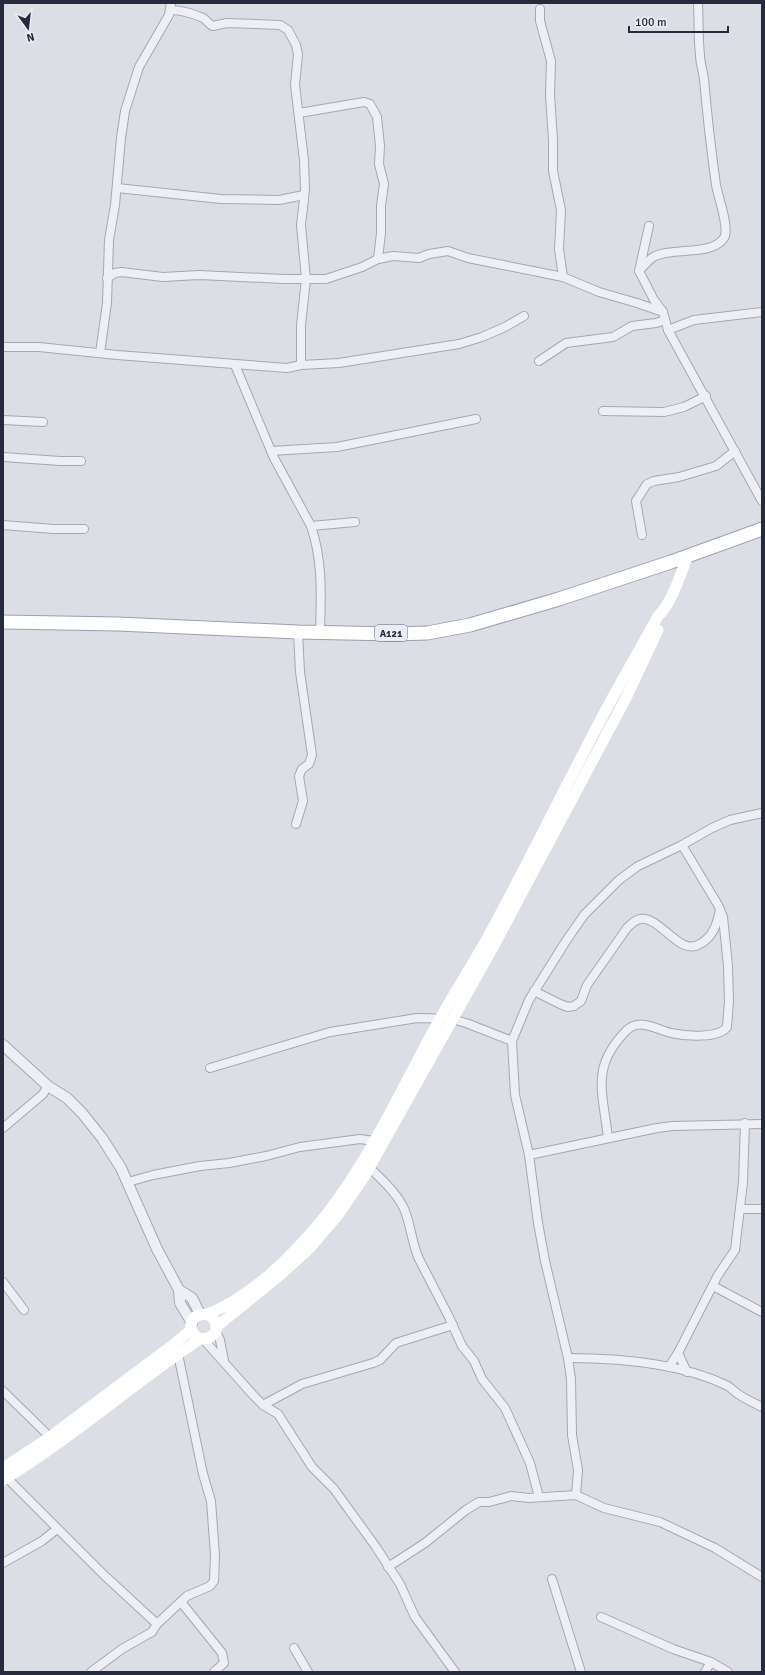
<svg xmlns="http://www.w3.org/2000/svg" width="765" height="1675" font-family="Signika,sans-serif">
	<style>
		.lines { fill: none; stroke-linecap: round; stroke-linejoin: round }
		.minor-casing { stroke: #a5a8b3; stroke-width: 10 }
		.tertiary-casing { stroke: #a5a8b3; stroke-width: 12 }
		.primary-casing { stroke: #9ba0b2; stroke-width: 15 }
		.minor { stroke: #eeeff4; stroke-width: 8 }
		.tertiary { stroke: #eeeff4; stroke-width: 10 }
		.secondary { stroke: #fff; stroke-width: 11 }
		.primary { stroke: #fff; stroke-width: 13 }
		.labels { text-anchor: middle; stroke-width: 3; stroke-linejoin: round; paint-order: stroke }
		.shield { fill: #ebedf4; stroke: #606473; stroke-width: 1 }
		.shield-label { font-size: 10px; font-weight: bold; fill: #252a3c }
	</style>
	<rect width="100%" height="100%" fill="#dcdee6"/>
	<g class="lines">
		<g class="minor-casing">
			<g id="minor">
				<path d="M540,9V21L551,61L550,95L553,140V171L561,210L559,249L563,277"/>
				<path d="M171,10C180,10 195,14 203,18C207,20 208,24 213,26L227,23L280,25L288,30L296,45L298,54L295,85L304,160L305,190L301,225L306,279L301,325V365"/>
				<path d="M299,113L364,102L370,104L377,117L380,146L379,164L384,184L381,206V233L378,259"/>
				<path d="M117,188L221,199L279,200L304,195"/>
				<path d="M649,226L639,271L654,300L663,312L668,330L762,501"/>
				<path d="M639,271C644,266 649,259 655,256C675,247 712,256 724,238C730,228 718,197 716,185C711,149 707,114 704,79C703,71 700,63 700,55C698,38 699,20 698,3"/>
				<path d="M107,278L115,273L121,272L163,277L199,275L283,279H326L362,267L378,259L393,256L419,258L429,254L448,251L468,258L563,277L599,292L637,303L663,312"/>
				<path d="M668,330L694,320L762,312"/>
				<path d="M3,347H39L117,355L287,368L301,365L339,363L459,344L482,337L505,327L524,316"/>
				<path d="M100,353L107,303L109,240L115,205L121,138L125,111L139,67L169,15L171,3"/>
				<path d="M539,361L566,343L613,337L632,326L656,323L665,320"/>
				<path d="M235,365L274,458L311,526C323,561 321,596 320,632"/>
				<path d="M603,411L664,412L684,407L706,396"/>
				<path d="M3,420L43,422"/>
				<path d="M271,451L337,447L476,419"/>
				<path d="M3,457L60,461H81"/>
				<path d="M3,525L53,529H84"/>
				<path d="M311,526L355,522"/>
				<path d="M642,535L636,501L647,484L654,481L679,477L716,466L735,451"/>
				<path d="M296,824L303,801L299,776L302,769L309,764L312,755L300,672L298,632"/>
				<path d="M534,991L560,1004L568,1007L574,1006L581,1001L587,985L627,928C631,924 635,920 640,919C661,916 679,957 700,944C713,937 717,924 720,910"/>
				<path d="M210,1068L330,1032L417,1018L452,1019L466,1023L512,1041"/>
				<path d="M3,1128L43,1094L48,1086"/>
				<path d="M608,1138C603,1092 590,1067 627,1030C640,1018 656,1029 671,1033C685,1036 718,1039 727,1027L729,1001L728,966L723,917L718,905L682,845"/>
				<path d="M529,1155L657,1128L673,1126L762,1124"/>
				<path d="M370,1168C382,1180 399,1195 405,1211C411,1227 412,1243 419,1259L449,1317L462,1346L474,1361L482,1379L505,1408L530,1463L539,1497"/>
				<path d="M128,1182L153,1175L200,1166L229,1163L266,1156L300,1147L360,1139L374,1141"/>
				<path d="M740,1209H762"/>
				<path d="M3,1282L24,1310"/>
				<path d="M713,1286L762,1312"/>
				<path d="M216,1332L220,1340L224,1361"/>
				<path d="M203,1339L254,1396L263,1405L278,1414L312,1467L334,1489L376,1547L400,1584L415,1617L455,1672"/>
				<path d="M678,1353L687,1372"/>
				<path d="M568,1358C620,1358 681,1363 728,1386C731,1388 734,1391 738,1394C745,1399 754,1403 762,1407"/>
				<path d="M669,1367L678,1353L718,1275L735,1250L743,1182L745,1123"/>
				<path d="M3,1391L50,1437"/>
				<path d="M263,1405L302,1384L373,1363L380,1360L396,1343L453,1325"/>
				<path d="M7,1478L104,1575L157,1624"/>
				<path d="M576,1495L578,1470L572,1435L571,1379L568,1358L545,1261L538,1223L529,1155L515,1095L512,1041L529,1000L566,941L584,915L619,880L638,866L682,845L712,828L730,820L762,813"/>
				<path d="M3,1563L42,1541L57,1529"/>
				<path d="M388,1567L425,1543L466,1510L479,1502H489L511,1496L529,1498L576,1495L604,1508L660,1522L715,1548L762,1577"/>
				<path d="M552,1579L581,1672"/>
				<path d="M181,1602L222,1653L224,1663L214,1672"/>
				<path d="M601,1617L673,1649L711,1662L728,1672"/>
				<path d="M294,1648L308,1672"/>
				<path d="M91,1672L122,1649L152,1632L157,1624L187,1596L210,1586L214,1581L215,1555L211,1501L203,1474L178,1354"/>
				<path d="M705,1672L711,1662"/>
			</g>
		</g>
		<g class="tertiary-casing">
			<g id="tertiary">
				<path d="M3,1045L48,1086L67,1098L82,1113L102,1138L121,1168L157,1249L179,1290L180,1303L192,1323"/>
				<path d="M179,1290L192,1298L200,1314"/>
			</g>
		</g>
		<g class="primary-casing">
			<path id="primary" d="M3,622L118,624L298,632L393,634L427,633L470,625L559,599L671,562L762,529"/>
		</g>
		<use href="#minor" class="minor"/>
		<use href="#tertiary" class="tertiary"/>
		<g class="secondary">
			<path d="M206,1314C215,1317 217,1323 216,1332L209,1338L200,1339C192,1335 187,1325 195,1317C199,1314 203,1315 207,1314C215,1312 228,1304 235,1300C259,1285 280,1267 299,1246C362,1181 397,1095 441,1017C456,990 473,964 488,937C526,867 561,795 598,725C617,688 638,653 658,616C672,603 681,573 688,555"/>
			<path d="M216,1327L279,1276L309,1249L338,1215L364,1177L492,949L626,698L658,630"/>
			<path d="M3,1468L50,1437L169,1348L191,1330"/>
			<path d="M3,1480C72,1438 133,1384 200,1339"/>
		</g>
		<use href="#primary" class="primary"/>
	</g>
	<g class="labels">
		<rect class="shield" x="375" y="625" width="32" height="16" rx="3"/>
		<g class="shield-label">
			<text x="391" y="637">A121</text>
		</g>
	</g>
	<rect width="765" height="1675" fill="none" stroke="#252a3c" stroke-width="8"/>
	<g transform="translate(28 28) rotate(165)" stroke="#ebedf4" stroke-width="3" paint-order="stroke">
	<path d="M0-3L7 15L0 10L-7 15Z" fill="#252a3c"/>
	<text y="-6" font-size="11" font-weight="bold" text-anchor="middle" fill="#252a3c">N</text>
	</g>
	<path d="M629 26v6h99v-6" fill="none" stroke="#252a3c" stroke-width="2"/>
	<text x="635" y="26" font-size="12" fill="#252a3c" stroke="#ebedf4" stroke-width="3" paint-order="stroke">100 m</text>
</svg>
